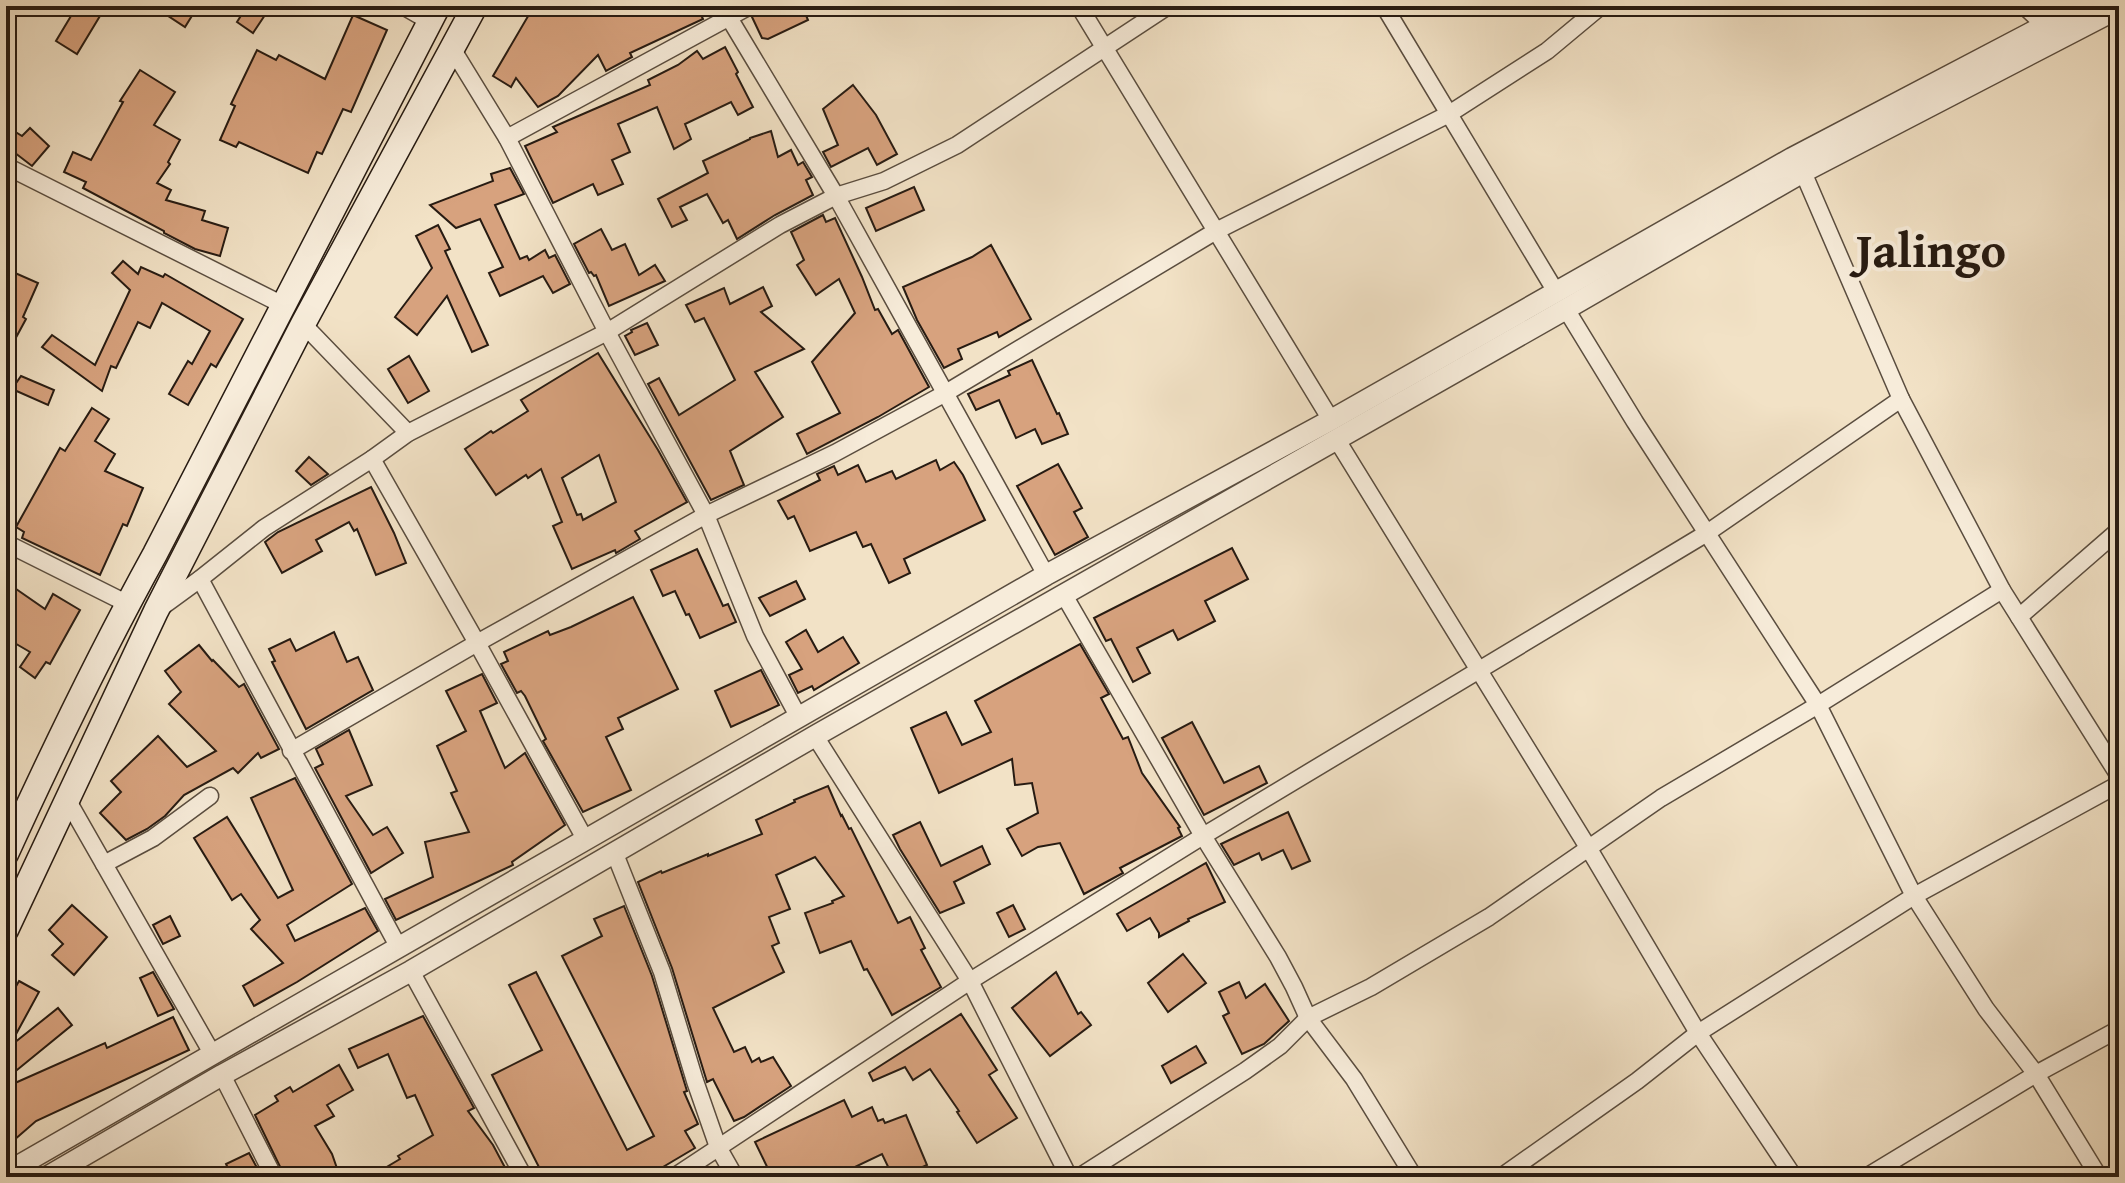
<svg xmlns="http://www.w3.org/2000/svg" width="2125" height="1183" font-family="'Gentium Book Plus',serif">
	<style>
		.building { fill: #d7a27e; stroke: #271b12; stroke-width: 2; fill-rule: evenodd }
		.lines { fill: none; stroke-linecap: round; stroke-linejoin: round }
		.minor-casing { stroke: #5a4d3f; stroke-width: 19 }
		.tertiary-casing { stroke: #5a4d3f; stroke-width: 23 }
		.secondary-casing { stroke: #271b12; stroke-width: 27 }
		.minor { stroke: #f7ecda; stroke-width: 16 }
		.tertiary { stroke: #f7ecda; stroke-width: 20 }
		.secondary { stroke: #f7ecda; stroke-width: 24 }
		.labels { text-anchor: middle; stroke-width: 8; stroke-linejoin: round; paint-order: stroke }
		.town-label { font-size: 48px; font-weight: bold; fill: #271b12; stroke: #f7ecda }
	</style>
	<rect width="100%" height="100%" fill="#f2e2c6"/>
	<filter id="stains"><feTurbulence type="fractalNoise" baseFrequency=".0025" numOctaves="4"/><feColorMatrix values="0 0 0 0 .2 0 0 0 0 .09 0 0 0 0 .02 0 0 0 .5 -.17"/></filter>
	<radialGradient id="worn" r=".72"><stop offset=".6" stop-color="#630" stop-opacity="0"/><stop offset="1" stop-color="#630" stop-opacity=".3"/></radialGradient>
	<g class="building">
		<path d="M77,6H106L77,54L56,41Z"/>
		<path d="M153,6H198L185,27Z"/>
		<path d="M247,6H271L253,33L237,22Z"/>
		<path d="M534,6H630L633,12L646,6H697L703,19L630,53L632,57L606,71L598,55L558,96L538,107L516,78L511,87L493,76Z"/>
		<path d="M761,6H802L808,20L768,39L762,38L752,17L759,12Z"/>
		<path d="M353,15L387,30L351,112L343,109L322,154L317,152L308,173L239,142L236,147L220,140L235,106L231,104L257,50L276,60L279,55L325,79Z"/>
		<path d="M725,47L738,72L736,74L753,107L738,115L731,102L685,124L691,139L674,149L657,107L618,124L630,152L612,160L623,184L598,195L593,184L553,203L525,146L557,132L553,127L650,85L648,80L678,65L697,51L703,59Z"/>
		<path d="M140,70L175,92L154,125L180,140L168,162L170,164L157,183L171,190L166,200L205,211L202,220L228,228L220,256L195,249L164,233V231L83,188L86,182L64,172L73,152L91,160L123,102L120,101Z"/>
		<path d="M853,85L876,115L897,154L877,165L868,148L831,167L823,152L838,145L823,109Z"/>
		<path d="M6,126L22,136L30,128L49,146L32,166L6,146Z"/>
		<path d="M771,131L778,157L791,150L798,165L803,162L812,177L806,180L813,195L775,215L737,239L728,220L723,223L707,194L680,207L687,220L672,227L658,199L708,173L703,161L750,139V138Z"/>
		<path d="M510,168L524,194L495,205L520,259L527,256L529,260L545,250L549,258L555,255L570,284L553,293L543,276L500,296L489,273L503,267L480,219L456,228L430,205L493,181L491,174Z"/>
		<path d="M914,187L924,210L876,231L866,208Z"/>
		<path d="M823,215L826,222L835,218L862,277L875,310L878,309L892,334L898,330L929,387L878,417L807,454L797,434L840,413L812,362L855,313L839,279L816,295L797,265L804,260L791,232Z"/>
		<path d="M438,225L450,249L445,251L488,345L472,352L447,296L417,335L395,317L432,268L416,236Z"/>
		<path d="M601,229L612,250L625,244L639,275L655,265L665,281L609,306L596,275L594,276L591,272L589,273L574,244Z"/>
		<path d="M991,245L1031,319L999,337L997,332L958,349L962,359L944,368L917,320L903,287L972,257Z"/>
		<path d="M123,261L138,274L141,267L163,277L165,274L243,319L216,367L211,364L188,405L169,394L188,361L192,364L210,331L162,303L150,328L138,322L116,368L111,366L102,391L42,347L52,335L95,365L130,290L112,273Z"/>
		<path d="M6,269L38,283L23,317L26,319L6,356Z"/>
		<path d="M763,287L772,306L761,312L804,349L755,372L783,417L730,451L744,485L711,500L648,384L659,378L679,415L735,380L704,318L695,322L686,305L724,288L730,304Z"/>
		<path d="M647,323L658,345L635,355L625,336L632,332L631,330Z"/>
		<path d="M598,353L658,450L687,502L635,531L640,539L616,553L615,550L572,569L553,526L562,522L541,469L528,478L526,475L496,495L465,449L491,431L493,433L528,411L521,400ZM599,455L616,502L583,520L581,514L577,515L562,478Z"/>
		<path d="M409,356L429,391L408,403L388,369Z"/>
		<path d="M1032,360L1057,414L1059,413L1068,434L1042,444L1035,429L1016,438L999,400L976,410L968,394L1010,375L1008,371Z"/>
		<path d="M21,376L54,390L48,405L12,389Z"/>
		<path d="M92,408L109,419L95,441L115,454L105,471L143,488L127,526L123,524L100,575L22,538L24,532L16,527L60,448L65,451Z"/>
		<path d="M309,457L328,474L311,485L296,471Z"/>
		<path d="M936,460L940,470L954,462L963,475L985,520L904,559L910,573L889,583L871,544L863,547L856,532L810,551L794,516L788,519L778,501L820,480L817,474L834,466L838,475L858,465L866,482L892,471L896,479Z"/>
		<path d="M1058,464L1082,508L1074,512L1088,537L1055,555L1017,486Z"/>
		<path d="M371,487L394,533L406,563L376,575L357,529L354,531L349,522L316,540L322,551L282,573L265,542L278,532Z"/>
		<path d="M1232,548L1248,579L1205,601L1215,621L1178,640L1173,630L1137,648L1150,673L1133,682L1111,639L1106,641L1094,618Z"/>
		<path d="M697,549L723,606L728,604L736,622L700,638L689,614L686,615L675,591L663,596L651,570Z"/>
		<path d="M796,581L805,599L770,616L759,598Z"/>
		<path d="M6,582L45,609L53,594L80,610L50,664L46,662L35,678L20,667L30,652L6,638Z"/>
		<path d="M633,597L678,689L618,718L623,729L606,737L631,790L583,812L543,741L546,739L525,696L521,691L517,693L501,664L508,661L504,652L548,631L550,635L571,627Z"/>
		<path d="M806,630L818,652L843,637L859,663L814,690L812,686L798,693L789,675L802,669L786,642Z"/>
		<path d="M334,632L347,662L358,657L373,690L306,729L272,662L275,661L269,649L290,639L296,651Z"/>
		<path d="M1080,644L1109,694L1101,698L1123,739L1128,737L1142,773L1180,827L1178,828L1182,836L1120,868L1123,873L1084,894L1060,843L1038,847L1022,856L1007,829L1038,813L1032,783L1015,785L1012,759L939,793L911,728L946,712L962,745L991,732L975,701Z"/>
		<path d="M199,645L212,661L213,660L239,687L244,684L279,749L261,758L258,753L238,773L233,768L184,795L165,816L147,829L126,840L100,813L121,792L111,781L158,736L187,767L216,751L169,704L181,692L165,671Z"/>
		<path d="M761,670L779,705L731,727L715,691Z"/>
		<path d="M482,674L497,703L480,711L505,768L525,753L565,825L512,862L513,865L396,920L385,899L433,877L425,842L469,832L451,793L457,791L437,746L466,731L446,691Z"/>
		<path d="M1192,722L1224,783L1259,766L1267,783L1204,815L1162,738Z"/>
		<path d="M349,730L372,785L346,796L373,835L387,827L403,853L371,873L315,768L323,764L316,749Z"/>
		<path d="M295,778L352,884L287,925L295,941L365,908L378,931L297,982L254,1006L243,986L283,963L251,929L260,920L241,894L232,900L194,838L227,817L278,898L293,890L251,798Z"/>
		<path d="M828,786L841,816L842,815L849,829L851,828L898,923L910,917L925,948L921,950L941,987L892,1015L867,969L864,970L851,941L820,953L805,913L833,903L832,901L844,896L815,857L776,875L790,909L769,917L779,943L772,946L784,972L713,1008L734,1052L745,1047L752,1062L759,1058L761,1062L773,1057L791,1086L744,1117L734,1121L713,1079L707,1082L672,968L638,882L661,871L662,873L708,854V856L762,834L756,820L795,802L794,800Z"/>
		<path d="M1288,812L1310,861L1292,869L1283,850L1262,860L1259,853L1234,865L1221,844Z"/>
		<path d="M920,822L941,866L982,846L990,864L954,882L964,903L940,913L900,849L893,835Z"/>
		<path d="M1206,863L1225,902L1188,919L1189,921L1159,937V933L1150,918L1127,931L1117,914Z"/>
		<path d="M72,905L107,937L74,975L52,955L63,944L49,930Z"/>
		<path d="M1013,905L1025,929L1009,937L997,913Z"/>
		<path d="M624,906L652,976L687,1091L684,1092L698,1124L685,1131L695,1148L646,1177H544L492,1075L542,1050L509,985L536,972L627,1150L654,1136L562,956L602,936L594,919Z"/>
		<path d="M170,916L180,936L163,944L153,925Z"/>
		<path d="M1183,954L1206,983L1168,1012L1148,983Z"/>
		<path d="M153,972L174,1009L158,1016L140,978Z"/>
		<path d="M1056,972L1078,1014L1081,1012L1091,1025L1050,1056L1012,1008Z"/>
		<path d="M19,981L39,992L9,1047L58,1008L72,1025L6,1079V1004Z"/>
		<path d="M1239,982L1246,998L1265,984L1289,1021L1264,1044L1242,1054L1223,1016L1229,1013L1219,992Z"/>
		<path d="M961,1014L997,1070L989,1075L1017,1118L977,1143L957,1112L959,1111L930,1069L913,1080L905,1067L873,1081L869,1073Z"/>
		<path d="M423,1016L474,1108L468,1111L493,1145L510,1177H370L400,1159L398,1156L433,1135L415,1095L407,1098L388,1054L358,1068L349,1049Z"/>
		<path d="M173,1017L189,1050L36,1121L6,1147V1087L105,1043L107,1048Z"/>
		<path d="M1196,1046L1206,1063L1171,1083L1162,1066Z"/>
		<path d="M339,1065L353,1090L327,1105L334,1116L315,1126L332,1154L340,1177H285L255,1115L278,1101L275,1096L290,1087L293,1092Z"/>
		<path d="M844,1100L852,1117L872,1107L878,1121L883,1119L885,1123L906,1115L927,1165L900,1177H893L882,1154L834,1177H772L755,1142Z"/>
		<path d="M249,1153L262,1177H232L226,1164Z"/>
	</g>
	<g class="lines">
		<g class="minor-casing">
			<g id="minor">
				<path d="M403,6L429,21"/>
				<path d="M722,6L836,196L1046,575"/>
				<path d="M1079,6L1331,420"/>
				<path d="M1384,6L1556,292"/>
				<path d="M2024,6L2052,32"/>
				<path d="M453,50L507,138L607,332L706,515L755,636L799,718"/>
				<path d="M507,138L750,6"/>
				<path d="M6,166L283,305"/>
				<path d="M1803,172L1901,399L2002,590L2119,776"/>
				<path d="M1566,309L1635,422L1818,705L1914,896L1986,1009L2036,1074L2099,1177"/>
				<path d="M303,324L408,433"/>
				<path d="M1337,440L1589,849L1698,1033L1794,1177"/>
				<path d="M372,459L477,643L585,839"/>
				<path d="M6,543L128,604"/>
				<path d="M200,579L399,948"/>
				<path d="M1064,595L1203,836L1278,957L1294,987L1308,1018L1354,1079L1414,1177"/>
				<path d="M163,606L200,579L264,528L372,459L408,433L607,332L780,225L836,196L884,181L957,145L1168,6"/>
				<path d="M2019,617L2119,530"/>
				<path d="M815,736L970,981L1069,1177"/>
				<path d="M291,751L477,643L706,515L835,453L944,394L1216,231L1449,114L1547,51L1601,6"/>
				<path d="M68,801L213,1055"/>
				<path d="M615,854L662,972L695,1081L718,1147L735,1177"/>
				<path d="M104,864L153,838L210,796"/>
				<path d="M411,971L524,1177"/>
				<path d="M222,1075L274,1177"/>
				<path d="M674,1177L970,981L1203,836L1707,533L1901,399"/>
				<path d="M1079,1177L1245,1071L1280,1046L1308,1018L1371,987L1489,917L1661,798L1818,705L2002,590"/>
				<path d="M1501,1177L1637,1081L1698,1033L1914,896L2119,784"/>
				<path d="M1866,1177L2036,1074L2119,1029"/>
			</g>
		</g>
		<g class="tertiary-casing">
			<g id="tertiary">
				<path d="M6,1173L1046,575L1331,420L1792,158L2082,6"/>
				<path d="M47,1177L222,1075L411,971L815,736L1566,309L1803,172L2119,8"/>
			</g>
		</g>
		<g class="secondary-casing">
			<g id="secondary">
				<path d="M6,854C52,753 101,652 155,554L438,6"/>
				<path d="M6,930L156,611L303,324L475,6"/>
			</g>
		</g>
		<use href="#minor" class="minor"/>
		<use href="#tertiary" class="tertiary"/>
		<use href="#secondary" class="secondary"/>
	</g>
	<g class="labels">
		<g class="town-label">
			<text x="1931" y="267">Jalingo</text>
		</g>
	</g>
	<rect width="2125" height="1183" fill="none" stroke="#f2e2c6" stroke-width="32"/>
	<rect x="8" y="8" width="2109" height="1167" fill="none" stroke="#271b12" stroke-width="4"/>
	<rect x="16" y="16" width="2093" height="1151" fill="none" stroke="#271b12" stroke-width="2"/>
	<rect width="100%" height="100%" filter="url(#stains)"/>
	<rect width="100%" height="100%" fill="url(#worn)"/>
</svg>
